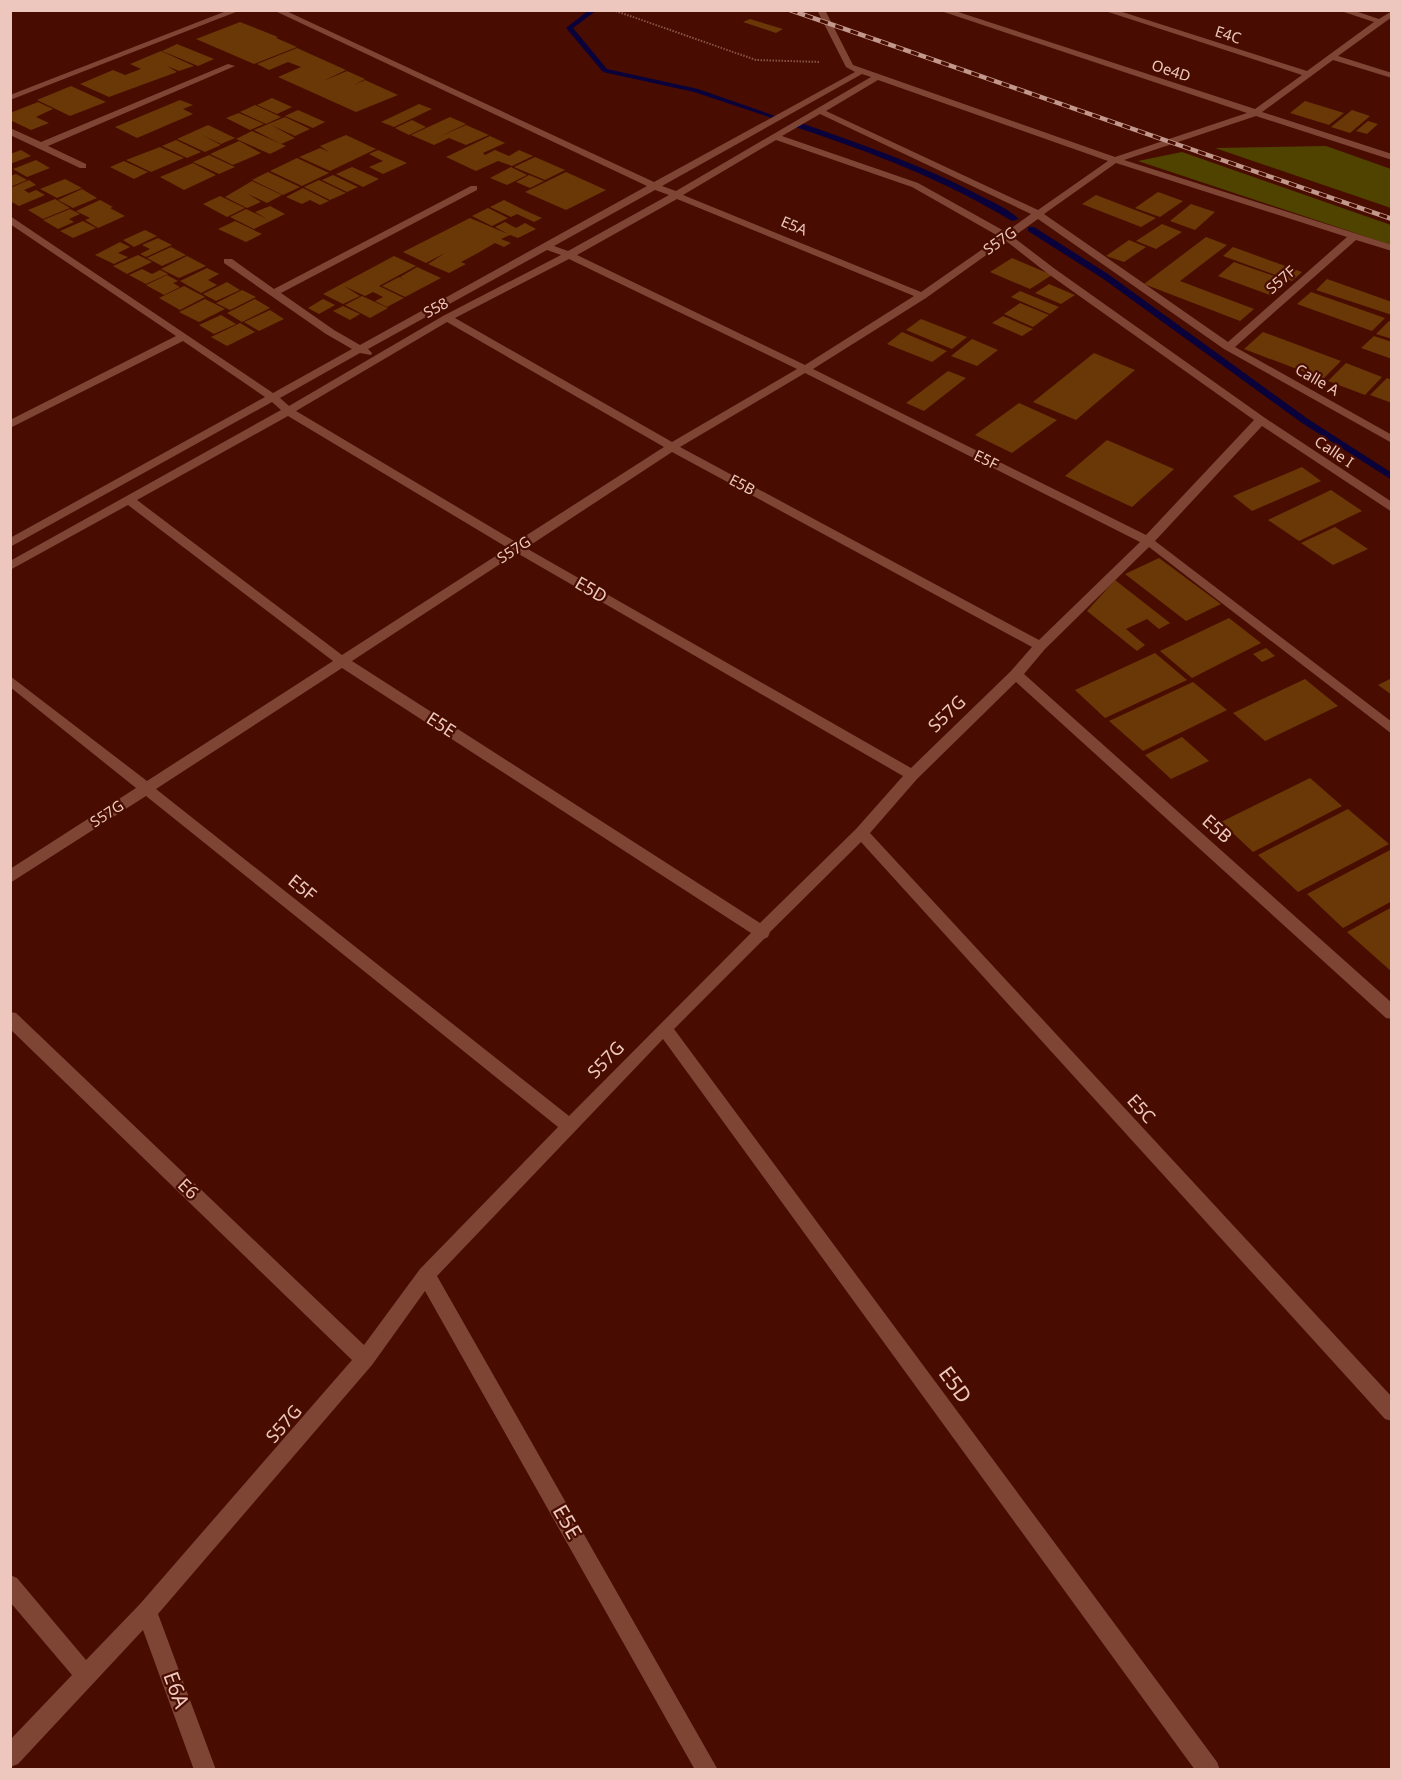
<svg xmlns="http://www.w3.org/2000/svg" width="1402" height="1780" font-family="'Noto Sans',sans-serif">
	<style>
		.green { fill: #504300 }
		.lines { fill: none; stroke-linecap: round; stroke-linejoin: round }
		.stream { fill: #0a023a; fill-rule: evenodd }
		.building { fill: #6a3707 }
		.path { stroke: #865347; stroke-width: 2; stroke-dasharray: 1.5 1.5; stroke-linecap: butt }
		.minor { fill: #7e4535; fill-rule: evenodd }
		.rail-casing { stroke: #c2978c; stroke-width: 4.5 }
		.rail { stroke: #480d00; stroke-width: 3; stroke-dasharray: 8; stroke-linecap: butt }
		.labels { text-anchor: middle; stroke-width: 4.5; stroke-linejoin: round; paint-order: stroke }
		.far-street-label { font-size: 15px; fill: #edc7bd; stroke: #480d00 }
		.street-label { font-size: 18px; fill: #edc7bd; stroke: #480d00 }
		.near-street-label { font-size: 21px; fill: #edc7bd; stroke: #480d00 }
	</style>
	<rect width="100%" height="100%" fill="#480d00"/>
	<g class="green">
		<path d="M1326,146L1391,169V208L1215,148Z"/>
		<path d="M1182,152L1391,225V245L1138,161Z"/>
	</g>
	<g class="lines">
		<g class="stream">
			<path d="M589,10H597L573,28L607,69L698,89L778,117L772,118L694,92L603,72L566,28Z"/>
			<path d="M795,123H801C860,144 920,164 975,193C990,201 1007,208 1019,219L1012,221C944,180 871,152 795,127Z"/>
			<path d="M1028,227H1034L1108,274L1308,419L1392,473V480L1302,423L1102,278L1028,231Z"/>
		</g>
	</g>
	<g class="building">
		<path d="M750,19L783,29L776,33L743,22Z"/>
		<path d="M240,22L278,37L276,38L297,47L254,64L196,39Z"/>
		<path d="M177,44L214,59L198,66L162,51Z"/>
		<path d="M297,48L346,70L323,81L347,71L365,79L354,85L365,80L398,95L356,112L278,77L301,67L288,62L269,70L257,64Z"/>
		<path d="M161,51L194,66L179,71L167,66L177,72L109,97L80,84L113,70L125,75L141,69L130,64Z"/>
		<path d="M71,86L106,102L70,116L37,100Z"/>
		<path d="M272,98L292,107L277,114L257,105Z"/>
		<path d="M180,100L193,105L183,109L193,114L137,138L115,127Z"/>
		<path d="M1305,101L1344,113L1329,125L1290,113Z"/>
		<path d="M38,102L53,109L36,117L49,123L31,130L10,120V113Z"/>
		<path d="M419,104L432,109L394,127L381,122Z"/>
		<path d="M255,105L281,117L266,124L240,112Z"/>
		<path d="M298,110L325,122L313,128L285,116Z"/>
		<path d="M1352,110L1370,116L1350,133L1331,127Z"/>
		<path d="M239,113L264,124L250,130L226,118Z"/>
		<path d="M285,117L310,129L295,136L271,125L295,138L281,144L254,130Z"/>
		<path d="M450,117L466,124L439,137L466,125L489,135L466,145L449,138L434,145L411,135Z"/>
		<path d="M412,120L426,127L409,135L395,128Z"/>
		<path d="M1368,121L1378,124L1367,134L1356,131Z"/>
		<path d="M208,125L235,138L221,144L202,135L221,145L205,152L177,139Z"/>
		<path d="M252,131L286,146L270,154L236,139Z"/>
		<path d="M346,135L376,149L330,171L299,157L320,148L329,152L320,146Z"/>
		<path d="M490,136L505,143L483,153L485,155L495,150L509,156L519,150L533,156L512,166L498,161L476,171L446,157Z"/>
		<path d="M176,140L201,152L187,158L162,146Z"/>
		<path d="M239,141L261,153L233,165L210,154Z"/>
		<path d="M160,147L184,158L151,172L126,160Z"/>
		<path d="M21,150L31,156L10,164V154Z"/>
		<path d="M378,150L407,163L383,174L369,167L383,161L369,154Z"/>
		<path d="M209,155L235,167L219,174L193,162Z"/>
		<path d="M535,157L565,170L545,180L514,167Z"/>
		<path d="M297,158L329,173L302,186L270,171Z"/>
		<path d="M36,160L50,168L27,177L13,169Z"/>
		<path d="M124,161L148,172L134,179L110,167Z"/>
		<path d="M193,163L216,175L184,190L160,177Z"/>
		<path d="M352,167L379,179L363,187L336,174Z"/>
		<path d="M511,167L527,175L507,185L490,178Z"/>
		<path d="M268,172L300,187L283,195L252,180Z"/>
		<path d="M566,172L606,190L566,210L525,192Z"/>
		<path d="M16,174L27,180L10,187V176Z"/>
		<path d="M333,175L358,187L347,192L322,180Z"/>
		<path d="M529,175L544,181L530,188L516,182Z"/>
		<path d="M65,179L82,188L57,198L40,189Z"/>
		<path d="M29,180L36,185L24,190L29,193L36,190L45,195L19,206L10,201V188Z"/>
		<path d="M319,180L346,193L330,200L304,187Z"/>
		<path d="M252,181L282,195L267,203L248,194L261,202L247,208L225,197Z"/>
		<path d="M303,188L329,201L320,205L310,200L302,204L286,197Z"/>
		<path d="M82,189L97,198L73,208L58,200Z"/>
		<path d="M1158,192L1183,201L1160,217L1135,208Z"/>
		<path d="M1096,195L1156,218L1141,227L1082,204Z"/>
		<path d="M220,196L245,208L227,217L203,204Z"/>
		<path d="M55,199L70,208L43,219L28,210Z"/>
		<path d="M100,200L113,207L110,208L125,216L98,228L85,220L90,218L76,211Z"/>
		<path d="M504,200L524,210L542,218L534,222L517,214L511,217L490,207Z"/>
		<path d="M1191,204L1215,212L1195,230L1170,221Z"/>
		<path d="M270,206L285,214L254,229L230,217L246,209L267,219L255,212Z"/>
		<path d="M488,208L508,218L492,226L472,216Z"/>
		<path d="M70,209L80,214L69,219L74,222L58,229L43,220Z"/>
		<path d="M470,218L508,234L495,227L505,222L516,228L525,223L536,229L518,238L510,235L501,239L511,243L504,247L495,243L478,253L462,245L478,253L461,262L466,264L449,273L428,264L445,253L426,263L403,252Z"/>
		<path d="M83,221L96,228L73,238L60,231Z"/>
		<path d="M235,221L262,234L246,242L218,229Z"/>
		<path d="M1162,224L1182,232L1156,249L1136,241Z"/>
		<path d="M145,230L157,236L134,247L123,240Z"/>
		<path d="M1206,237L1227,245L1180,281L1254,309L1240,321L1144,284Z"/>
		<path d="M158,238L172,245L146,257L140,254L150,249L142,245Z"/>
		<path d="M1129,240L1146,247L1124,262L1106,256Z"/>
		<path d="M120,242L130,247L118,253L128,257L114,264L95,255Z"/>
		<path d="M171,247L186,255L162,266L147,258Z"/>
		<path d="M1233,247L1302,272L1292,281L1223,256Z"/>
		<path d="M138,255L152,262L127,274L113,266Z"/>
		<path d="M187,256L206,266L179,278L161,269Z"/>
		<path d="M394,256L416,266L379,286L404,298L387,307L375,301L383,297L373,292L365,296L344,286L360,296L343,304L323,294Z"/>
		<path d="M1012,258L1052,275L1030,289L990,272Z"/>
		<path d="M1234,262L1289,281L1273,296L1218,276Z"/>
		<path d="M417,267L441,278L405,297L382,286L399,277L405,280L400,277Z"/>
		<path d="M207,268L219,274L208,280L217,285L201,293L180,281Z"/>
		<path d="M142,269L152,274L160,270L168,274L146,284L129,275Z"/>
		<path d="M167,275L178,281L173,283L180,287L164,295L146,285Z"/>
		<path d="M1327,279L1392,302V315L1316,290Z"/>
		<path d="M227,282L240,290L216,301L203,294Z"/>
		<path d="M1049,284L1075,295L1061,304L1035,293Z"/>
		<path d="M184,286L205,297L180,310L159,298Z"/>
		<path d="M242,290L256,297L230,310L216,303Z"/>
		<path d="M1020,291L1059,307L1050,314L1011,297Z"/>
		<path d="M1311,292L1385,318L1372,331L1297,304Z"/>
		<path d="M362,296L388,308L370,318L345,305Z"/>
		<path d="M205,299L225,309L199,322L179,312Z"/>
		<path d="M255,299L270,308L242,322L227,313Z"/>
		<path d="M323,299L335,305L319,314L308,308Z"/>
		<path d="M1020,303L1049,315L1033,327L1004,314Z"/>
		<path d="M343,306L360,314L350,320L333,311Z"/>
		<path d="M270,310L284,319L259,331L244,322Z"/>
		<path d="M221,315L236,324L214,334L199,325Z"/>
		<path d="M1003,316L1033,329L1022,336L992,323Z"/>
		<path d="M921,319L967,337L952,349L906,330Z"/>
		<path d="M1389,321L1392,322V339L1376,334Z"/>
		<path d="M240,323L255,332L227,346L211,337Z"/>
		<path d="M902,332L947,351L932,362L887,344Z"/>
		<path d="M1263,332L1341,361L1323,379L1244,349Z"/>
		<path d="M1374,336L1392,342V359L1361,348Z"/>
		<path d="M972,339L998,350L977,366L951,356Z"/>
		<path d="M1094,353L1135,370L1076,420L1033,402Z"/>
		<path d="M1346,363L1382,377L1365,395L1328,381Z"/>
		<path d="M948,371L966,378L924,411L906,403Z"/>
		<path d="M1387,378L1392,380V403L1370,395Z"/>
		<path d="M1019,403L1057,420L1012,453L975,435Z"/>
		<path d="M1107,440L1174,469L1132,507L1065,476Z"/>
		<path d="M1302,467L1321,481L1252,511L1233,496Z"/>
		<path d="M1331,490L1362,511L1299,541L1268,520Z"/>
		<path d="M1335,527L1368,549L1333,565L1301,543Z"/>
		<path d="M1159,558L1221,604L1186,621L1125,574Z"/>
		<path d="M1115,580L1170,623L1159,629L1147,619L1126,629L1145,645L1137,651L1087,611Z"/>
		<path d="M1229,618L1261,643L1192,678L1160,651Z"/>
		<path d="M1266,648L1275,656L1262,662L1253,654Z"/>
		<path d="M1155,653L1187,680L1105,718L1075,690Z"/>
		<path d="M1392,678V695L1378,685Z"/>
		<path d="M1305,679L1338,706L1265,741L1233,713Z"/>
		<path d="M1193,682L1227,710L1143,751L1109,721Z"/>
		<path d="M1182,737L1209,761L1171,779L1145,755Z"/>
		<path d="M1310,778L1342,806L1253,852L1221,822Z"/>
		<path d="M1348,809L1389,844L1298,892L1258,855Z"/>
		<path d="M1392,849V901L1343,928L1307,894Z"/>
		<path d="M1392,907V972L1347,932Z"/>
	</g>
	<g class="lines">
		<path class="path" d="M613,10L756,60L820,62"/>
		<g class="minor">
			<path d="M229,10H241L10,100V95Z"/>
			<path d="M273,10H284L654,182L855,72L846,67L817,10H825L853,65L1115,157L1247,113L938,10H952L1255,109L1302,75L1102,10H1116L1307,71L1374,22L1338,10H1352L1379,19L1392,11V17L1338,56L1392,73V78L1333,60L1262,112L1392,154V160L1256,116L1124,160L1392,245V251L1356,240L1235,347L1392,435V443L1224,349L1038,219L1013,237L1055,269L1265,418L1392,502V512L1262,426L1155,541L1392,722V734L1149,547L1045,649L1024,674L1392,1003V1019L1386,1018L1016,682L917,779L870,833L1392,1397V1421L1385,1419L861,842L770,932L768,937L764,939L674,1029L1217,1762L1220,1770H1195L663,1039L437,1276L718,1770H695L425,1291L372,1365L158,1614L216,1770H194L143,1630L18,1764L10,1767V1740L72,1675L10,1602V1575L17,1578L86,1660L140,1604L352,1360L10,1029V1012L16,1013L364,1345L420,1269L558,1127L146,796L10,883V869L136,788L10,687V676L147,781L333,661L128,505L10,570V561L281,410L272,402L10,547V538L265,397L183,341L10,428V420L176,336L10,224V216L273,393L352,349L326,334L224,263V259H232L274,289L471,186H477V190L281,293L334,330L360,345L647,186ZM862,74L871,77L676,191L662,186ZM878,80L1108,161L1038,210L826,111ZM820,114L1031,214L1006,232L918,183L782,136ZM776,140L912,187L1000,237L921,292L683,195ZM1116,163L1347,237L1228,342L1044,214ZM655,190L669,195L568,251L554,246ZM677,199L914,296L805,365L577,255ZM1006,241L1047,273L1254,420L1146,535L813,369L926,298ZM547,250L561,255L443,316L289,406L280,398L360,353L371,355L372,353L368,349ZM569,259L797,369L672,442L455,318ZM447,322L664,447L516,542L296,411ZM805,373L1140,542L1039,640L680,447ZM288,416L508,548L342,655L137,500ZM672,452L1032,647L1011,671L911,768L526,548ZM517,553L903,776L856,829L760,923L352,661ZM342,668L751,933L569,1116L156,789Z"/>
			<path d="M228,64L235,66L48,146L86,164V168H80L10,135V128L41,142Z"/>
		</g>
		<g class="rail-casing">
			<path id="rail" d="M790,10L1392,219"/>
		</g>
		<use href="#rail" class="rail"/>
	</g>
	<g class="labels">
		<g class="far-street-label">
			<text transform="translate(1228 35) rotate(18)" y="5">E4C</text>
			<text transform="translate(1171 71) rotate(18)" y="5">Oe4D</text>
			<text transform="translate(794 226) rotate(23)" y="5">E5A</text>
			<text transform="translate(1000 241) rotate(-35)" y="5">S57G</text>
			<text transform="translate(1281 280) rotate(-41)" y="5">S57F</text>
			<text transform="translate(436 308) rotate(-29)" y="5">S58</text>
			<text transform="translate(1317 380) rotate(30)" y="5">Calle A</text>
			<text transform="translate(1334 452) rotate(34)" y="5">Calle I</text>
			<text transform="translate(986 460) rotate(26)" y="5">E5F</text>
			<text transform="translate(742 485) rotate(28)" y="5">E5B</text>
			<text transform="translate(514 550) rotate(-33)" y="5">S57G</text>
			<text transform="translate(107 814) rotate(-33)" y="5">S57G</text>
		</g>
		<g class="street-label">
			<text transform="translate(591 590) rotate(30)" y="6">E5D</text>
			<text transform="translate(947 714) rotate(-44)" y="6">S57G</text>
			<text transform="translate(441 725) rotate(33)" y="6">E5E</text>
			<text transform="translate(1217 829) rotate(42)" y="6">E5B</text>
			<text transform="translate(302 888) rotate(39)" y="6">E5F</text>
			<text transform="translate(606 1060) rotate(-46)" y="6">S57G</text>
			<text transform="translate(1141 1109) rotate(48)" y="6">E5C</text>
			<text transform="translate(188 1189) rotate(44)" y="6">E6</text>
			<text transform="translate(284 1424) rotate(-49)" y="6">S57G</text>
		</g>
		<g class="near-street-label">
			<text transform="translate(955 1385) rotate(54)" y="7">E5D</text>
			<text transform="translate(567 1522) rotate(60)" y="7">E5E</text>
			<text transform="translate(176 1690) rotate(70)" y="7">E6A</text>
		</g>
	</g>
	<rect width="1402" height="1780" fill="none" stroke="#edc7bd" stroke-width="24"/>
</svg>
